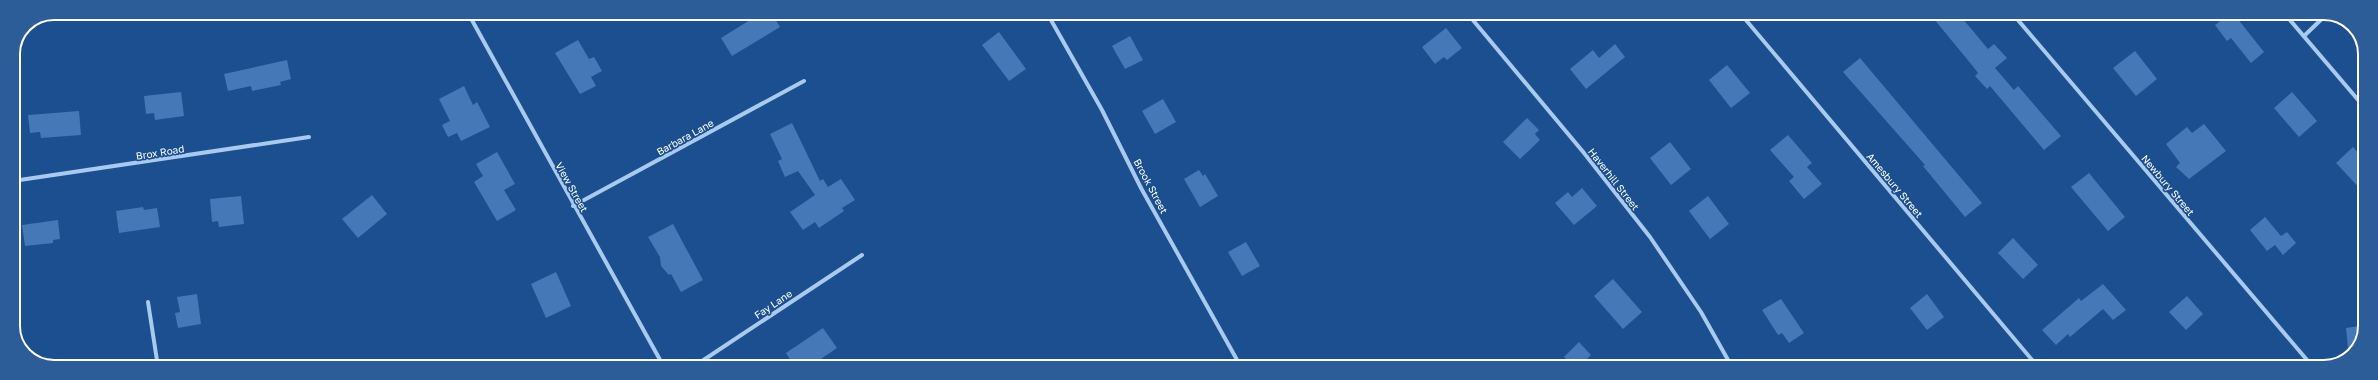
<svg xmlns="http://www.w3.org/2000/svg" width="2378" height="380" font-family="'Golos Text',sans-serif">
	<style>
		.building { fill: #4478b7 }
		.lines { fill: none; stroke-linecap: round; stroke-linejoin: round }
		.minor { stroke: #a9c9ee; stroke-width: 4 }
		.labels { text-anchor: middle; stroke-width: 3.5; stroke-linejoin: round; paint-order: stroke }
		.street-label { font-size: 10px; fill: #fff; stroke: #1b4f8f }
		.rim { fill: none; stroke: #fff; stroke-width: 2 }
	</style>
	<rect width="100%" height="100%" fill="#1b4f8f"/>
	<g class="building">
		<path d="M1929,13H1958L1988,49L1994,44L2007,58L1995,68L2014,90L2018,86L2061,136L2044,150L1990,86L1987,89L1975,76L1978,73L1971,64Z"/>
		<path d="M2230,13H2233L2264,52L2251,63L2231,38L2227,41L2215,25Z"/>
		<path d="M758,15L762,21L773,15L780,27L732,56L721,38Z"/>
		<path d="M1446,28L1462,48L1447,60L1444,57L1435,64L1422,47Z"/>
		<path d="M999,32L1026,69L1009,81L982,45Z"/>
		<path d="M1130,36L1143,60L1125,69L1112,46Z"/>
		<path d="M578,40L589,59L594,57L602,71L591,77L596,86L580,94L555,53Z"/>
		<path d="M1615,44L1625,57L1586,89L1570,69L1593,50L1599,58Z"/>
		<path d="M2135,51L2157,79L2136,96L2113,68Z"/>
		<path d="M1860,58L1982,203L1965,217L1923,166L1925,165L1843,72Z"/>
		<path d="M287,60L291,79L280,82L281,85L252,91L251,86L228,91L224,74Z"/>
		<path d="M1727,65L1750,93L1731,108L1709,80Z"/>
		<path d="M464,86L473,105L477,102L490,127L461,141L457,133L448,137L442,125L450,121L439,99Z"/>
		<path d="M181,92L184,116L155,120L154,113L146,114L144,96Z"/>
		<path d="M2292,92L2317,121L2299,137L2274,108Z"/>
		<path d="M1163,99L1176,122L1155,134L1142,111Z"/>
		<path d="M79,111L81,135L41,138L40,132L30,133L28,115Z"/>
		<path d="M1527,118L1539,130L1535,134L1540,140L1520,159L1503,142Z"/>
		<path d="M792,123L820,181L823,179L828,187L841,179L855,200L842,208L844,211L819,228L815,222L803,230L790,212L815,195L798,171L785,177L778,161L782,159L770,134Z"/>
		<path d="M2204,124L2226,151L2189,179L2176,167L2180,163L2166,144L2187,127L2192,133Z"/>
		<path d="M1788,135L1812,163L1807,167L1822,184L1804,199L1789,181L1794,177L1770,150Z"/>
		<path d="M1670,142L1691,169L1671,185L1650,158Z"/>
		<path d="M2353,147L2365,160V194L2336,163Z"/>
		<path d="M497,152L515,184L504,190L516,210L497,221L474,182L483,176L476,164Z"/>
		<path d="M1199,170L1203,176L1205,174L1218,196L1200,207L1184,179Z"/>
		<path d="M2089,173L2125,217L2108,231L2071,187Z"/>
		<path d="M1582,188L1597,206L1574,225L1555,203L1568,192L1572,197Z"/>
		<path d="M372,195L387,214L358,238L342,219Z"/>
		<path d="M241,196L244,224L219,227L218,221L212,222L210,199Z"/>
		<path d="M1708,196L1729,224L1710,239L1689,211Z"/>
		<path d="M143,207L144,210L157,208L160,227L119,233L116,211Z"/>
		<path d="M2265,217L2281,236L2287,232L2296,243L2283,255L2275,245L2267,251L2250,230Z"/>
		<path d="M58,220L60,239L53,240V243L25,246L22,225Z"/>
		<path d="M673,224L703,280L681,292L671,274L669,275L661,266L660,257L648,237Z"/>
		<path d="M2013,238L2038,265L2023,279L1998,253Z"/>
		<path d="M1246,242L1260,266L1242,276L1228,252Z"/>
		<path d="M556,272L571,306L546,318L531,284Z"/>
		<path d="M1613,279L1642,312L1623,329L1594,296Z"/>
		<path d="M2103,284L2126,310L2113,320L2103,309L2070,337L2068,334L2056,345L2042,330L2079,298L2081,301Z"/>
		<path d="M197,294L201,324L178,328L175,313L180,312L177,297Z"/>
		<path d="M1927,294L1944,317L1927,330L1910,308Z"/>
		<path d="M2187,296L2203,314L2186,330L2169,312Z"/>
		<path d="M1781,299L1804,333L1789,343L1782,333L1778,335L1762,310Z"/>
		<path d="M2365,325V332L2349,358L2346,328Z"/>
		<path d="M823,328L837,348L809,367H795L786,353Z"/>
		<path d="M1579,342L1591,355L1579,367H1574L1564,357Z"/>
	</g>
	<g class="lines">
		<g class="minor">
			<path d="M468,13L664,367"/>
			<path d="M1047,13L1102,110L1141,188L1241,367"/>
			<path d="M1467,13L1584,153L1650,237L1701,312L1732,367"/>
			<path d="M1740,13L2038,367"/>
			<path d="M2012,13L2313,367"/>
			<path d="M2284,13L2365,108"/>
			<path d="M1472,19L1479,13"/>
			<path d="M2304,36L2328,13"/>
			<path d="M13,181L309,137"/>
			<path d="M573,206L804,81"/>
			<path d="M148,302L158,367"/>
			<path d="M693,367L862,255"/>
		</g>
	</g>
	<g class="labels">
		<g class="street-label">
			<text transform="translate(685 137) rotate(-29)" y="4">Barbara Lane</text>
			<text transform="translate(160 152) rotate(-9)" y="4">Brox Road</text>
			<text transform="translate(1614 179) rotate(52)" y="4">Haverhill Street</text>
			<text transform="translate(1895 185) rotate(50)" y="4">Amesbury Street</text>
			<text transform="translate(2168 185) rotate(50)" y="4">Newbury Street</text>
			<text transform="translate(1151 186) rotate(62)" y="4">Brook Street</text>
			<text transform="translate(572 187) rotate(61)" y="4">View Street</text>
			<text transform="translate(773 304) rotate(-34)" y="4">Fay Lane</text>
		</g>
	</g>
	<path d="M0 0H2378V380H0ZM54 20H2324A34 34 0 0 1 2358 54V326A34 34 0 0 1 2324 360H54A34 34 0 0 1 20 326V54A34 34 0 0 1 54 20Z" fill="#2d5d98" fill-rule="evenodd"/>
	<path class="rim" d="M54 20H2324A34 34 0 0 1 2358 54V326A34 34 0 0 1 2324 360H54A34 34 0 0 1 20 326V54A34 34 0 0 1 54 20Z"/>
</svg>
